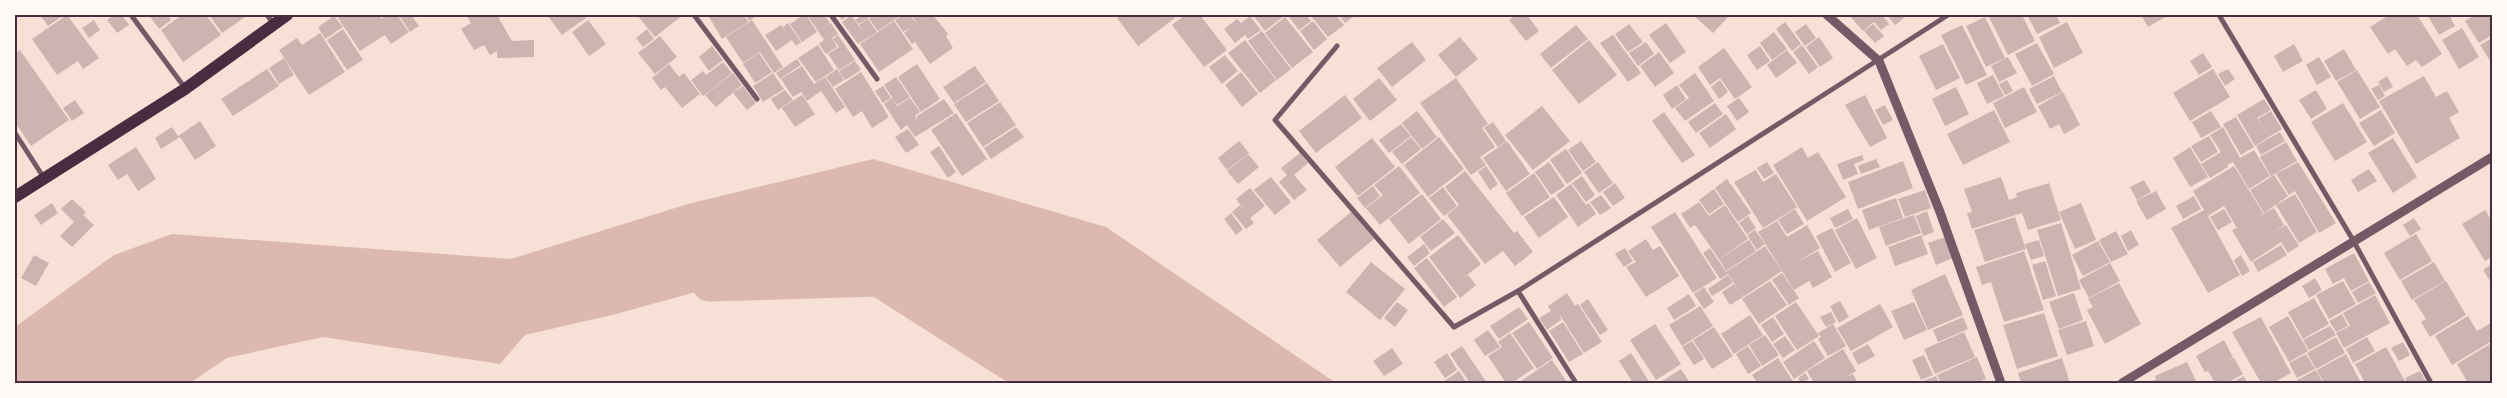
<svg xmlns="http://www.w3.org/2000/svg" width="2507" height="398" font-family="'Alegreya Sans',sans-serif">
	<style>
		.water { fill: #dcb8b0 }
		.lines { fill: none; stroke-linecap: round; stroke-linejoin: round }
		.river { stroke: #dcb8b0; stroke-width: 39 }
		.building { fill: #ccb4b1 }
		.minor { stroke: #755966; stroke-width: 5 }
		.tertiary { stroke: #755966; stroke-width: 9 }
		.primary { stroke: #4a2c40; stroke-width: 12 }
		.neatline { fill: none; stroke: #4a2c40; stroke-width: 2 }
	</style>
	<rect width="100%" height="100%" fill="#f7e1d7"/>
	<path class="water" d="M873,159L1106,227L1336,383H1043L909,292L814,271L707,289L616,314L525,335L500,364L323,337L227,358L190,383H15V327L114,255L172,234L511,259L688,204Z"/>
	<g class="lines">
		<path class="river" d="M710,282L879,277L1045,383"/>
	</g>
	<g class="building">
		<path d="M40,15H64L48,26Z"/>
		<path d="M67,15L99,58L83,69L78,61L57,75L32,39Z"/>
		<path d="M114,15H122L129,25L117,33L107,20Z"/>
		<path d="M149,15H168L171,20L159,29Z"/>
		<path d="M182,15H195L196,17L206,15L221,35L183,62L161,30Z"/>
		<path d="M209,15H248L222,33Z"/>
		<path d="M343,15H379L381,19L388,15H397L409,32L391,44L385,35L360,51L338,18Z"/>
		<path d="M399,15H411L419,26L410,32Z"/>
		<path d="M466,15H497L512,41L534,40V57L497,58V51L490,55L484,45L474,50L461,29L471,23Z"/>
		<path d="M547,15H584L586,18L562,35Z"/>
		<path d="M637,15H683L655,37Z"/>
		<path d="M712,15H744L748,22L722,39L709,17Z"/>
		<path d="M745,15H758L749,21Z"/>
		<path d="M803,15H806L817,32L802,42L790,24Z"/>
		<path d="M807,15H824L830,23L818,31Z"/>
		<path d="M838,15H849L842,20Z"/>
		<path d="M851,15L864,33L859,25L868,19L877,32L858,44L842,22Z"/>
		<path d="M863,15H901L878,31L869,19L872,16L859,24L855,20Z"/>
		<path d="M903,15H910L917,24L912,15H933L948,34L946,36L953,48L930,64L915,42L912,44L904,33L910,28L903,32L895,20Z"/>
		<path d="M1121,15H1173L1175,18L1138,46L1117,18Z"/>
		<path d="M1185,15H1200L1227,50L1204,67L1172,25Z"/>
		<path d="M1253,15H1285L1265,31Z"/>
		<path d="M1292,15H1306L1311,21L1299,30L1289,17Z"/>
		<path d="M1310,15H1336L1344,25L1328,37Z"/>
		<path d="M1339,15H1356L1345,23Z"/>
		<path d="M1516,15H1527L1539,31L1526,41L1509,20Z"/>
		<path d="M1693,15H1730L1713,33Z"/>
		<path d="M1849,15H1882L1889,24L1881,30L1874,22L1863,31Z"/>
		<path d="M1887,15H1903L1905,17L1895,25Z"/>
		<path d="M1988,15H2022L2035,41L2008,55Z"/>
		<path d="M2027,15H2056L2060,23L2037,34Z"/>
		<path d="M2141,15H2169L2148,27Z"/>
		<path d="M2389,15H2417L2442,54L2422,67L2416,60L2407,66L2395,49L2388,54L2370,27Z"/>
		<path d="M2431,15H2449L2455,26L2439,35L2428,16Z"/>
		<path d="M2475,15L2492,16V35L2479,43L2465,21Z"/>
		<path d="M334,16L343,27L325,39L318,27Z"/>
		<path d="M1250,16L1261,30L1248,39L1245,35L1235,43L1224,29L1237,19L1241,23Z"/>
		<path d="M1285,17L1313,52L1292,68L1265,33Z"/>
		<path d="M1985,17L2005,58L1986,67L1966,26Z"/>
		<path d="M94,20L100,30L89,38L82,28Z"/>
		<path d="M588,20L606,44L589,56L572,32Z"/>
		<path d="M752,20L783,67L774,73L760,52L743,63L726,37Z"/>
		<path d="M894,21L913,49L879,72L860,44Z"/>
		<path d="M1313,21L1327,39L1314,50L1300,31Z"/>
		<path d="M1785,22L1801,44L1792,51L1776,29Z"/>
		<path d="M2067,22L2083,53L2054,68L2039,37Z"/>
		<path d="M788,23L801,42L796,46L792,40L776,51L765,35L781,25L788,35L783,27Z"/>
		<path d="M831,23L838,34L832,38L837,47L826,54L819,44L824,40L818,31Z"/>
		<path d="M1666,23L1686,52L1670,63L1649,35Z"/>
		<path d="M1629,24L1643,42L1628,52L1615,34Z"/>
		<path d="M1806,24L1816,38L1805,46L1795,32Z"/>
		<path d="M1873,24L1884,36L1875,43L1864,31Z"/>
		<path d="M1576,25L1588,39L1551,68L1540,54Z"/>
		<path d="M1962,25L1987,75L1966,85L1941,35Z"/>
		<path d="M2462,28L2479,57L2459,69L2442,40Z"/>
		<path d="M343,29L363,60L347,70L327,40Z"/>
		<path d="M647,29L654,39L643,47L636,38Z"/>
		<path d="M1262,31L1291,69L1277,80L1248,41Z"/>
		<path d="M1774,32L1787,49L1772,60L1760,43Z"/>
		<path d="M320,33L345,72L309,95L279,50L297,38L302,45Z"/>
		<path d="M838,35L855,60L839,70L828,54L839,47L833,39Z"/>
		<path d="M1613,35L1641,73L1628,82L1600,43Z"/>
		<path d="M660,36L677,57L655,74L638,53Z"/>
		<path d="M1460,37L1478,59L1456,77L1438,55Z"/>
		<path d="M1819,37L1833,58L1820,67L1806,47Z"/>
		<path d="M2492,38V64L2480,45Z"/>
		<path d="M1245,40L1276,80L1260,93L1228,53Z"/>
		<path d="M1589,40L1617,75L1579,104L1552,70Z"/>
		<path d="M1412,42L1426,60L1392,87L1377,68Z"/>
		<path d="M1646,42L1654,54L1638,66L1629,53Z"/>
		<path d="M2037,43L2054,74L2032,86L2015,54Z"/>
		<path d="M1943,44L1960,78L1936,90L1919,56Z"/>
		<path d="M2294,44L2303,61L2283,72L2274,56Z"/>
		<path d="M818,45L834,70L816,82L798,58Z"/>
		<path d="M1802,45L1818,67L1809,74L1793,52Z"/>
		<path d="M712,46L723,60L709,71L699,57Z"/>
		<path d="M1760,46L1770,61L1757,70L1747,55Z"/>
		<path d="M1724,48L1752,87L1735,99L1720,78L1710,85L1698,67Z"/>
		<path d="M2344,49L2356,70L2336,81L2324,61Z"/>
		<path d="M20,50L69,120L31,146L15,122V54Z"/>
		<path d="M1787,50L1797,63L1776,78L1767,65Z"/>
		<path d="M1659,52L1674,73L1655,87L1640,66Z"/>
		<path d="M759,53L772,72L755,83L743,64Z"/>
		<path d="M2203,53L2212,67L2199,75L2190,61Z"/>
		<path d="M1225,55L1238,71L1222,84L1209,67Z"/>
		<path d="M2008,57L2017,73L1999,82L1991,66Z"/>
		<path d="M2319,57L2331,77L2317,85L2306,65Z"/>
		<path d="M284,58L294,75L279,84L269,68Z"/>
		<path d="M797,59L801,65L780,79L776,73Z"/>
		<path d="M855,61L861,70L845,80L839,71Z"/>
		<path d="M723,62L732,73L703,96L691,80L703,71L706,75Z"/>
		<path d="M669,64L679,77L684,73L700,94L682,108L665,87L661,90L652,78Z"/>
		<path d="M917,64L940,99L921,112L898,77Z"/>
		<path d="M802,66L814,84L825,77L845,107L836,113L821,91L807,101L801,92L793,97L781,79Z"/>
		<path d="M975,66L986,82L954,103L943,87Z"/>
		<path d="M267,69L279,86L233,116L221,99Z"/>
		<path d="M837,69L844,80L833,87L826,77Z"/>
		<path d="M2213,69L2230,97L2190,121L2173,93Z"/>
		<path d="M2228,69L2235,79L2225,86L2218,74Z"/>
		<path d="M2357,70L2380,107L2360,119L2337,82Z"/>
		<path d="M861,72L889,117L872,128L862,111L853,117L835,89Z"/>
		<path d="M1241,72L1258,94L1242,107L1225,85Z"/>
		<path d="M733,73L742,85L716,107L705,95Z"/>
		<path d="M773,73L784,89L763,102L753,86Z"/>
		<path d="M1695,73L1714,101L1685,121L1675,108L1689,98L1679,85Z"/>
		<path d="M1993,75L2004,96L1987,104L1977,83Z"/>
		<path d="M2054,76L2062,92L2037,104L2029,89Z"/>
		<path d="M2387,76L2393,87L2384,92L2378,82Z"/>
		<path d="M2424,76L2436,97L2447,91L2459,112L2449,118L2460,138L2416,164L2379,101Z"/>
		<path d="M896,77L910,97L897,105L884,85Z"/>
		<path d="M1379,78L1397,100L1370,121L1353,99Z"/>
		<path d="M1456,78L1488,124L1482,128L1495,147L1480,157L1486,165L1471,175L1420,103Z"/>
		<path d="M1720,80L1728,92L1719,99L1711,87Z"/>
		<path d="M2007,80L2013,91L2005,95L1999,84Z"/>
		<path d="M987,83L999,101L966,122L954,104Z"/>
		<path d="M1677,85L1686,99L1672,109L1663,95Z"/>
		<path d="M2379,85L2385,96L2378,100L2371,89Z"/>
		<path d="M743,86L756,103L747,110L733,93Z"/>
		<path d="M883,86L891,98L883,103L875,91Z"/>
		<path d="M1956,87L1969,114L1945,126L1932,99Z"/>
		<path d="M2024,87L2037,112L2005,128L1993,103Z"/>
		<path d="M785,90L793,100L778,110L771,99Z"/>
		<path d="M2316,90L2327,109L2311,119L2299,100Z"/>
		<path d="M2063,92L2080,125L2064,134L2059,124L2050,129L2038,106Z"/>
		<path d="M802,95L815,114L795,127L782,108Z"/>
		<path d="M1345,95L1362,118L1316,153L1299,131Z"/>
		<path d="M1865,95L1887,138L1870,147L1845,105Z"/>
		<path d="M892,98L897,106L910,98L920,112L915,116L917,120V116L944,99L954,113L915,137L907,125L901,130L884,104Z"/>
		<path d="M1739,98L1749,112L1737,121L1727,106Z"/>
		<path d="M2264,99L2271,110L2257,118L2269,137L2255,146L2237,115Z"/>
		<path d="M75,100L84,113L72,121L63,108Z"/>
		<path d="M1000,102L1016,125L983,147L967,123Z"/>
		<path d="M1715,103L1723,114L1696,133L1688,122Z"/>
		<path d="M2343,103L2367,142L2335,161L2311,122Z"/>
		<path d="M1885,105L1893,120L1883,125L1875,110Z"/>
		<path d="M1542,106L1570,141L1533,170L1505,135Z"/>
		<path d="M1994,110L2010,142L1963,165L1947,134Z"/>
		<path d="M2381,110L2395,133L2374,146L2359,123Z"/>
		<path d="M1417,111L1437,137L1422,149L1402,123Z"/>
		<path d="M2211,111L2221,127L2201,138L2192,122Z"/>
		<path d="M2271,111L2282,129L2269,137L2258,119Z"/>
		<path d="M1664,112L1695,155L1682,163L1652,121Z"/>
		<path d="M956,113L987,159L962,176L931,130Z"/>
		<path d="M1726,114L1736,129L1710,148L1699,133Z"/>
		<path d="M2236,117L2254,147L2241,155L2223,124Z"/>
		<path d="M200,121L216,146L195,160L180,137L161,149L155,138L172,127L178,136Z"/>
		<path d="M1493,122L1506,141L1498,147L1484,128Z"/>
		<path d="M1401,124L1411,136L1389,153L1379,140Z"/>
		<path d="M1016,127L1024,137L991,159L984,148Z"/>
		<path d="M2223,127L2240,158L2254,150L2270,176L2249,189L2233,162L2227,165L2228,167L2210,178L2201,164L2221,152L2210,135Z"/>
		<path d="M908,129L919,145L906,153L895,137Z"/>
		<path d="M2280,132L2285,141L2261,155L2256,146Z"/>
		<path d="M2209,136L2218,152L2201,162L2191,146Z"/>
		<path d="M1411,137L1421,149L1402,164L1392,152Z"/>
		<path d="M1439,137L1464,169L1428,197L1404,165Z"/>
		<path d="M1372,138L1395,167L1358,196L1335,167Z"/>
		<path d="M2393,138L2417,177L2393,193L2368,153Z"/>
		<path d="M1239,141L1249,153L1227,170L1218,158Z"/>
		<path d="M1507,141L1530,174L1506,191L1483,158Z"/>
		<path d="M1581,141L1596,162L1583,171L1568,150Z"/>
		<path d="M2286,142L2297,161L2271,176L2260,157Z"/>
		<path d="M939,146L956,172L948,178L930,152Z"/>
		<path d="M136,147L156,179L138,191L127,174L118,180L108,165Z"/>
		<path d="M1802,147L1808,158L1818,152L1846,197L1807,221L1773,165Z"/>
		<path d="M2190,147L2208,177L2190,187L2173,158Z"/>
		<path d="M1566,149L1582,173L1567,184L1550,160Z"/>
		<path d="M1300,153L1308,163L1294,175L1307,190L1294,200L1279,182L1287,175L1281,168Z"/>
		<path d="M1248,154L1259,167L1238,184L1227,171Z"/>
		<path d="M1862,155L1864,160L1854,164L1858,174L1843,180L1837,164Z"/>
		<path d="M1876,159L1880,167L1861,174L1858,166Z"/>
		<path d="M1903,161L1913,188L1858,209L1848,182Z"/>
		<path d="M1549,162L1565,186L1551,195L1535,172Z"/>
		<path d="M1598,162L1613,183L1599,193L1584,172Z"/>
		<path d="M1767,162L1774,173L1764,179L1757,168Z"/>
		<path d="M2298,162L2336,223L2319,233L2295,191L2289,195L2276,174Z"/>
		<path d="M1399,166L1420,193L1380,225L1366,208L1383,195L1374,185Z"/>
		<path d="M1486,166L1498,184L1490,190L1478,172Z"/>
		<path d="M2234,166L2263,213L2259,216L2274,208L2284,225L2274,232L2286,225L2299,246L2288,253L2281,242L2286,239L2251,262L2232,230L2237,228L2224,206L2208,216L2240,275L2208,293L2171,228L2204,210L2193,191Z"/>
		<path d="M2369,169L2377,181L2358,192L2351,180Z"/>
		<path d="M1756,170L1763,182L1776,174L1797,207L1763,228L1734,182Z"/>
		<path d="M1465,171L1514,233L1517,231L1533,252L1515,266L1503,251L1485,264L1447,215L1459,205L1445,187Z"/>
		<path d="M1534,173L1550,197L1522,216L1506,193Z"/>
		<path d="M2274,175L2288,196L2264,213L2250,190Z"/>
		<path d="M1582,176L1595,195L1586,202L1572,183Z"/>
		<path d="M1271,177L1291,202L1275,215L1254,190Z"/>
		<path d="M2001,177L2009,200L2017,197L2020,208L2016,193L2049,183L2061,220L2028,230L2022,213L1972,229L1967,213L1972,212L1964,189Z"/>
		<path d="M1727,179L1751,213L1738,222L1715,188Z"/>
		<path d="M2144,180L2151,192L2137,200L2130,187Z"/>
		<path d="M1615,183L1625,198L1613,206L1603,192Z"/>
		<path d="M1571,184L1586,205L1589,203L1596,214L1578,227L1556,195Z"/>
		<path d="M1373,186L1380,196L1365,208L1357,198Z"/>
		<path d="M1443,187L1457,206L1444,216L1429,198Z"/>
		<path d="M1250,188L1265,206L1250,218L1254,223L1246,229L1232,212L1240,205L1248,215L1236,199Z"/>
		<path d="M1714,189L1724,204L1709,214L1699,200Z"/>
		<path d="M1925,190L1931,208L1905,217L1898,199Z"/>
		<path d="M2156,191L2166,209L2147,220L2136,201Z"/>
		<path d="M1422,194L1441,219L1409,244L1389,219Z"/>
		<path d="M2295,194L2317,232L2299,243L2276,205Z"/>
		<path d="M1601,195L1611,208L1600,215L1590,202Z"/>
		<path d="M2194,196L2201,209L2183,219L2176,206Z"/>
		<path d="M1554,197L1568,217L1539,238L1524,217Z"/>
		<path d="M1896,198L1903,218L1869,230L1862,210Z"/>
		<path d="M72,199L86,212L83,215L94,225L72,247L60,236L74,222L61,209Z"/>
		<path d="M1699,202L1709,216L1725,205L1748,239L1719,259L1695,225L1690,228L1681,214Z"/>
		<path d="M52,203L58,213L41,225L34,215Z"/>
		<path d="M2081,203L2096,240L2075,249L2059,212Z"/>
		<path d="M1795,209L1804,224L1787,234L1778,220Z"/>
		<path d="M1848,209L1853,219L1835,228L1830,218Z"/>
		<path d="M2224,209L2232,222L2218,230L2210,217Z"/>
		<path d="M2485,210L2492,221V257L2485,261L2462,224Z"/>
		<path d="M1927,211L1934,232L1923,236L1916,216Z"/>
		<path d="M1351,212L1374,239L1340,267L1317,240Z"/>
		<path d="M1675,212L1717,278L1693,293L1651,227Z"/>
		<path d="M1231,213L1243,229L1236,235L1224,219Z"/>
		<path d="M1914,215L1921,233L1886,246L1879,227Z"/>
		<path d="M1748,216L1756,228L1747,234L1739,223Z"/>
		<path d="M2015,217L2026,249L1985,262L1974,230Z"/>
		<path d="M1857,218L1877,258L1856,269L1835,230Z"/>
		<path d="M2414,218L2421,229L2410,236L2403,225Z"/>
		<path d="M1443,219L1455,233L1431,251L1420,237Z"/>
		<path d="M1777,221L1787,237L1807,225L1820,248L1797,262L1818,251L1832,277L1813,288L1809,281L1794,290L1758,232Z"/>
		<path d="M2061,223L2081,289L2058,296L2037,230Z"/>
		<path d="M1832,228L1851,263L1835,272L1816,236Z"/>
		<path d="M1755,230L1765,244L1757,250L1747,235Z"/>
		<path d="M2131,230L2139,245L2128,251L2121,236Z"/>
		<path d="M2116,231L2128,254L2111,262L2099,240Z"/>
		<path d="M2416,234L2432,261L2400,280L2384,253Z"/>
		<path d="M1458,235L1481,264L1458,282L1468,275L1476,285L1460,298L1429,257Z"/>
		<path d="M1921,235L1928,254L1895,266L1888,247Z"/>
		<path d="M1945,237L1953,258L1936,265L1928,243Z"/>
		<path d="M1646,239L1653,250L1660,246L1679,276L1646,297L1626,267L1636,262L1628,251Z"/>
		<path d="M1749,240L1756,251L1726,271L1719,259Z"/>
		<path d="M2039,240L2044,256L2031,260L2025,244Z"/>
		<path d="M2098,241L2110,262L2083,276L2072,255Z"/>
		<path d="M1424,244L1430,253L1414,266L1407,257Z"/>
		<path d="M2281,245L2287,255L2258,272L2253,262Z"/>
		<path d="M1765,246L1782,271L1743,297L1728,274L1720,279L1703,253L1710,248L1726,272Z"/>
		<path d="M1625,248L1633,261L1624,267L1615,254Z"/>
		<path d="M2024,251L2044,310L2004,322L1991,282L1982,285L1976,267Z"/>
		<path d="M2354,253L2369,281L2351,291L2344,278L2333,284L2325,269Z"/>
		<path d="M34,255L49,263L36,286L21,278Z"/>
		<path d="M2241,255L2250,271L2242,276L2234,260Z"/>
		<path d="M1427,258L1457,297L1444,307L1414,268Z"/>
		<path d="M2045,261L2056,296L2043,300L2032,265Z"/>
		<path d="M1371,262L1405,289L1380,320L1346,292Z"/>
		<path d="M2434,262L2445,281L2412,300L2401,281Z"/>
		<path d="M2110,263L2120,281L2089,298L2079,280Z"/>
		<path d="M2492,264V284L2483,270Z"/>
		<path d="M1782,273L1799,298L1789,305L1772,280Z"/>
		<path d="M1945,274L1963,315L1928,330L1911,290Z"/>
		<path d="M1728,275L1733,283L1712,296L1708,289Z"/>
		<path d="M2315,278L2322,290L2309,298L2302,286Z"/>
		<path d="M1770,281L1787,305L1759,324L1742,299Z"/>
		<path d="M2343,281L2356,304L2329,319L2316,295Z"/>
		<path d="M2446,281L2466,315L2430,337L2421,322L2426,319L2414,300Z"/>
		<path d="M2369,282L2376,293L2358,303L2352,292Z"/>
		<path d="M2119,283L2141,324L2105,344L2087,310L2093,307L2088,299Z"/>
		<path d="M1734,284L1743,297L1730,305L1722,292Z"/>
		<path d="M1704,287L1714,302L1704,309L1694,294Z"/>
		<path d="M1567,293L1575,306L1578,304L1602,342L1584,353L1560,315L1561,320L1547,330L1539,318L1551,311L1548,306Z"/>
		<path d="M2074,293L2083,320L2059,329L2049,302Z"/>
		<path d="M1689,294L1696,306L1674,320L1667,308Z"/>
		<path d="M2375,295L2390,323L2344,348L2336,333L2350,326L2343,313Z"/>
		<path d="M2314,298L2329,324L2303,339L2288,312Z"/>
		<path d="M1588,299L1608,330L1600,335L1580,305Z"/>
		<path d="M1840,301L1849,317L1839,323L1830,306Z"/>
		<path d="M1397,302L1408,310L1395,327L1384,318Z"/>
		<path d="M1796,302L1819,336L1797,350L1775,316Z"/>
		<path d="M1914,302L1927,330L1904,340L1891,311Z"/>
		<path d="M1880,304L1893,327L1851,351L1837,328Z"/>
		<path d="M1700,306L1713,326L1682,346L1669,325Z"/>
		<path d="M1519,307L1528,319L1499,339L1490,326Z"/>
		<path d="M1831,312L1836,322L1826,327L1820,317Z"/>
		<path d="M2044,313L2058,356L2017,369L2003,325Z"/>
		<path d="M2342,314L2348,326L2336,332L2329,321Z"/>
		<path d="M1750,315L1763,335L1734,354L1721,334Z"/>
		<path d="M2288,316L2308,351L2289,362L2269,327Z"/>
		<path d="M2468,316L2477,331L2491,323L2492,341L2452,365L2435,336Z"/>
		<path d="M1773,317L1784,334L1772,342L1761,325Z"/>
		<path d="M1963,317L1968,329L1938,342L1933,330Z"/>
		<path d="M2261,317L2291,373L2273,383H2261L2232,332Z"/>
		<path d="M2086,321L2094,346L2067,355L2058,330Z"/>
		<path d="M1529,322L1553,358L1537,369L1512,333Z"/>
		<path d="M1563,322L1583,354L1569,362L1549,331Z"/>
		<path d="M1655,324L1681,364L1656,380L1630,340Z"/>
		<path d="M1833,324L1846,346L1828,356L1818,339L1821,337L1818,333Z"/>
		<path d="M2330,326L2336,335L2309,350L2303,340Z"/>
		<path d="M1714,327L1733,356L1712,369L1693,340Z"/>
		<path d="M1488,330L1500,347L1485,356L1474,340Z"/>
		<path d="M1964,332L1975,357L1935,374L1924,349Z"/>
		<path d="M1510,333L1534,368L1512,383H1506L1488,356L1502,347L1498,342Z"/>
		<path d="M1765,335L1779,355L1762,366L1749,345Z"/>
		<path d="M1785,336L1795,350L1783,358L1773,344Z"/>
		<path d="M2336,337L2345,353L2316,369L2307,353Z"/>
		<path d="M2367,337L2375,351L2353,363L2346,349Z"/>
		<path d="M2224,340L2233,357L2229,360L2234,358L2243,374L2227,383H2215L2208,371L2205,372L2196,356Z"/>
		<path d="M1692,341L1704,359L1694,365L1682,347Z"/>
		<path d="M1814,341L1825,358L1794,379L1783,362Z"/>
		<path d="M2403,342L2410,355L2399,361L2391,348Z"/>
		<path d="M1868,344L1875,356L1858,365L1852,353Z"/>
		<path d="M2490,344L2492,348V383H2468L2457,364Z"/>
		<path d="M1462,346L1487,383H1470L1450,354Z"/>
		<path d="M1748,346L1761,366L1748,374L1736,354Z"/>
		<path d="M2386,347L2406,383H2365L2355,364Z"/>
		<path d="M1392,348L1403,364L1384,376L1373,361Z"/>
		<path d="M1843,349L1856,371L1846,377L1853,374L1858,383H1814L1807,371Z"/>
		<path d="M1447,353L1457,370L1445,378L1434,362Z"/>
		<path d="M1631,353L1650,383H1633L1619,361Z"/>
		<path d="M2306,354L2315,369L2297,378L2289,363Z"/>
		<path d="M2346,354L2361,383H2324L2317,370Z"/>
		<path d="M1924,355L1933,375L1921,380L1912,360Z"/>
		<path d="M1977,357L1986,379L1976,383H1941L1937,375Z"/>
		<path d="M1778,358L1794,383H1757L1752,375Z"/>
		<path d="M2062,358L2070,383H2021L2018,373Z"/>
		<path d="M1552,360L1567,382L1518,383Z"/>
		<path d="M2187,362L2197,383H2149L2156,379L2155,376Z"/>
		<path d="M1681,369L1690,383H1659Z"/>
		<path d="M2316,370L2323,383H2298L2297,380Z"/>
		<path d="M1459,371L1467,383H1441Z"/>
		<path d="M2420,371L2427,383H2408L2405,378Z"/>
		<path d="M1805,373L1809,379L1801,383L1798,378Z"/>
		<path d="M1936,376L1939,383H1924L1923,381Z"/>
		<path d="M2244,376L2247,383H2231Z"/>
	</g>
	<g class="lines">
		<g class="minor">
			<path d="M131,15L185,88"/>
			<path d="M267,15L274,24"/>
			<path d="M694,15L757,99"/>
			<path d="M831,15L877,79"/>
			<path d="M2219,15L2353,240L2431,383"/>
			<path d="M1337,46L1275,120L1454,327L1518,291L1948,15"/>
			<path d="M15,133L44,178"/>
			<path d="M1518,291L1576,383"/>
		</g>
		<g class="tertiary">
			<path d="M1827,15L1879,61L1940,212L2001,383"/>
			<path d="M2122,383L2492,157"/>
		</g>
		<path class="primary" d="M15,197L185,89L287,15"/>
	</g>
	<rect width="2507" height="398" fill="none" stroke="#fffaf5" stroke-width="32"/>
	<rect x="16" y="16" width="2475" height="366" class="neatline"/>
</svg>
